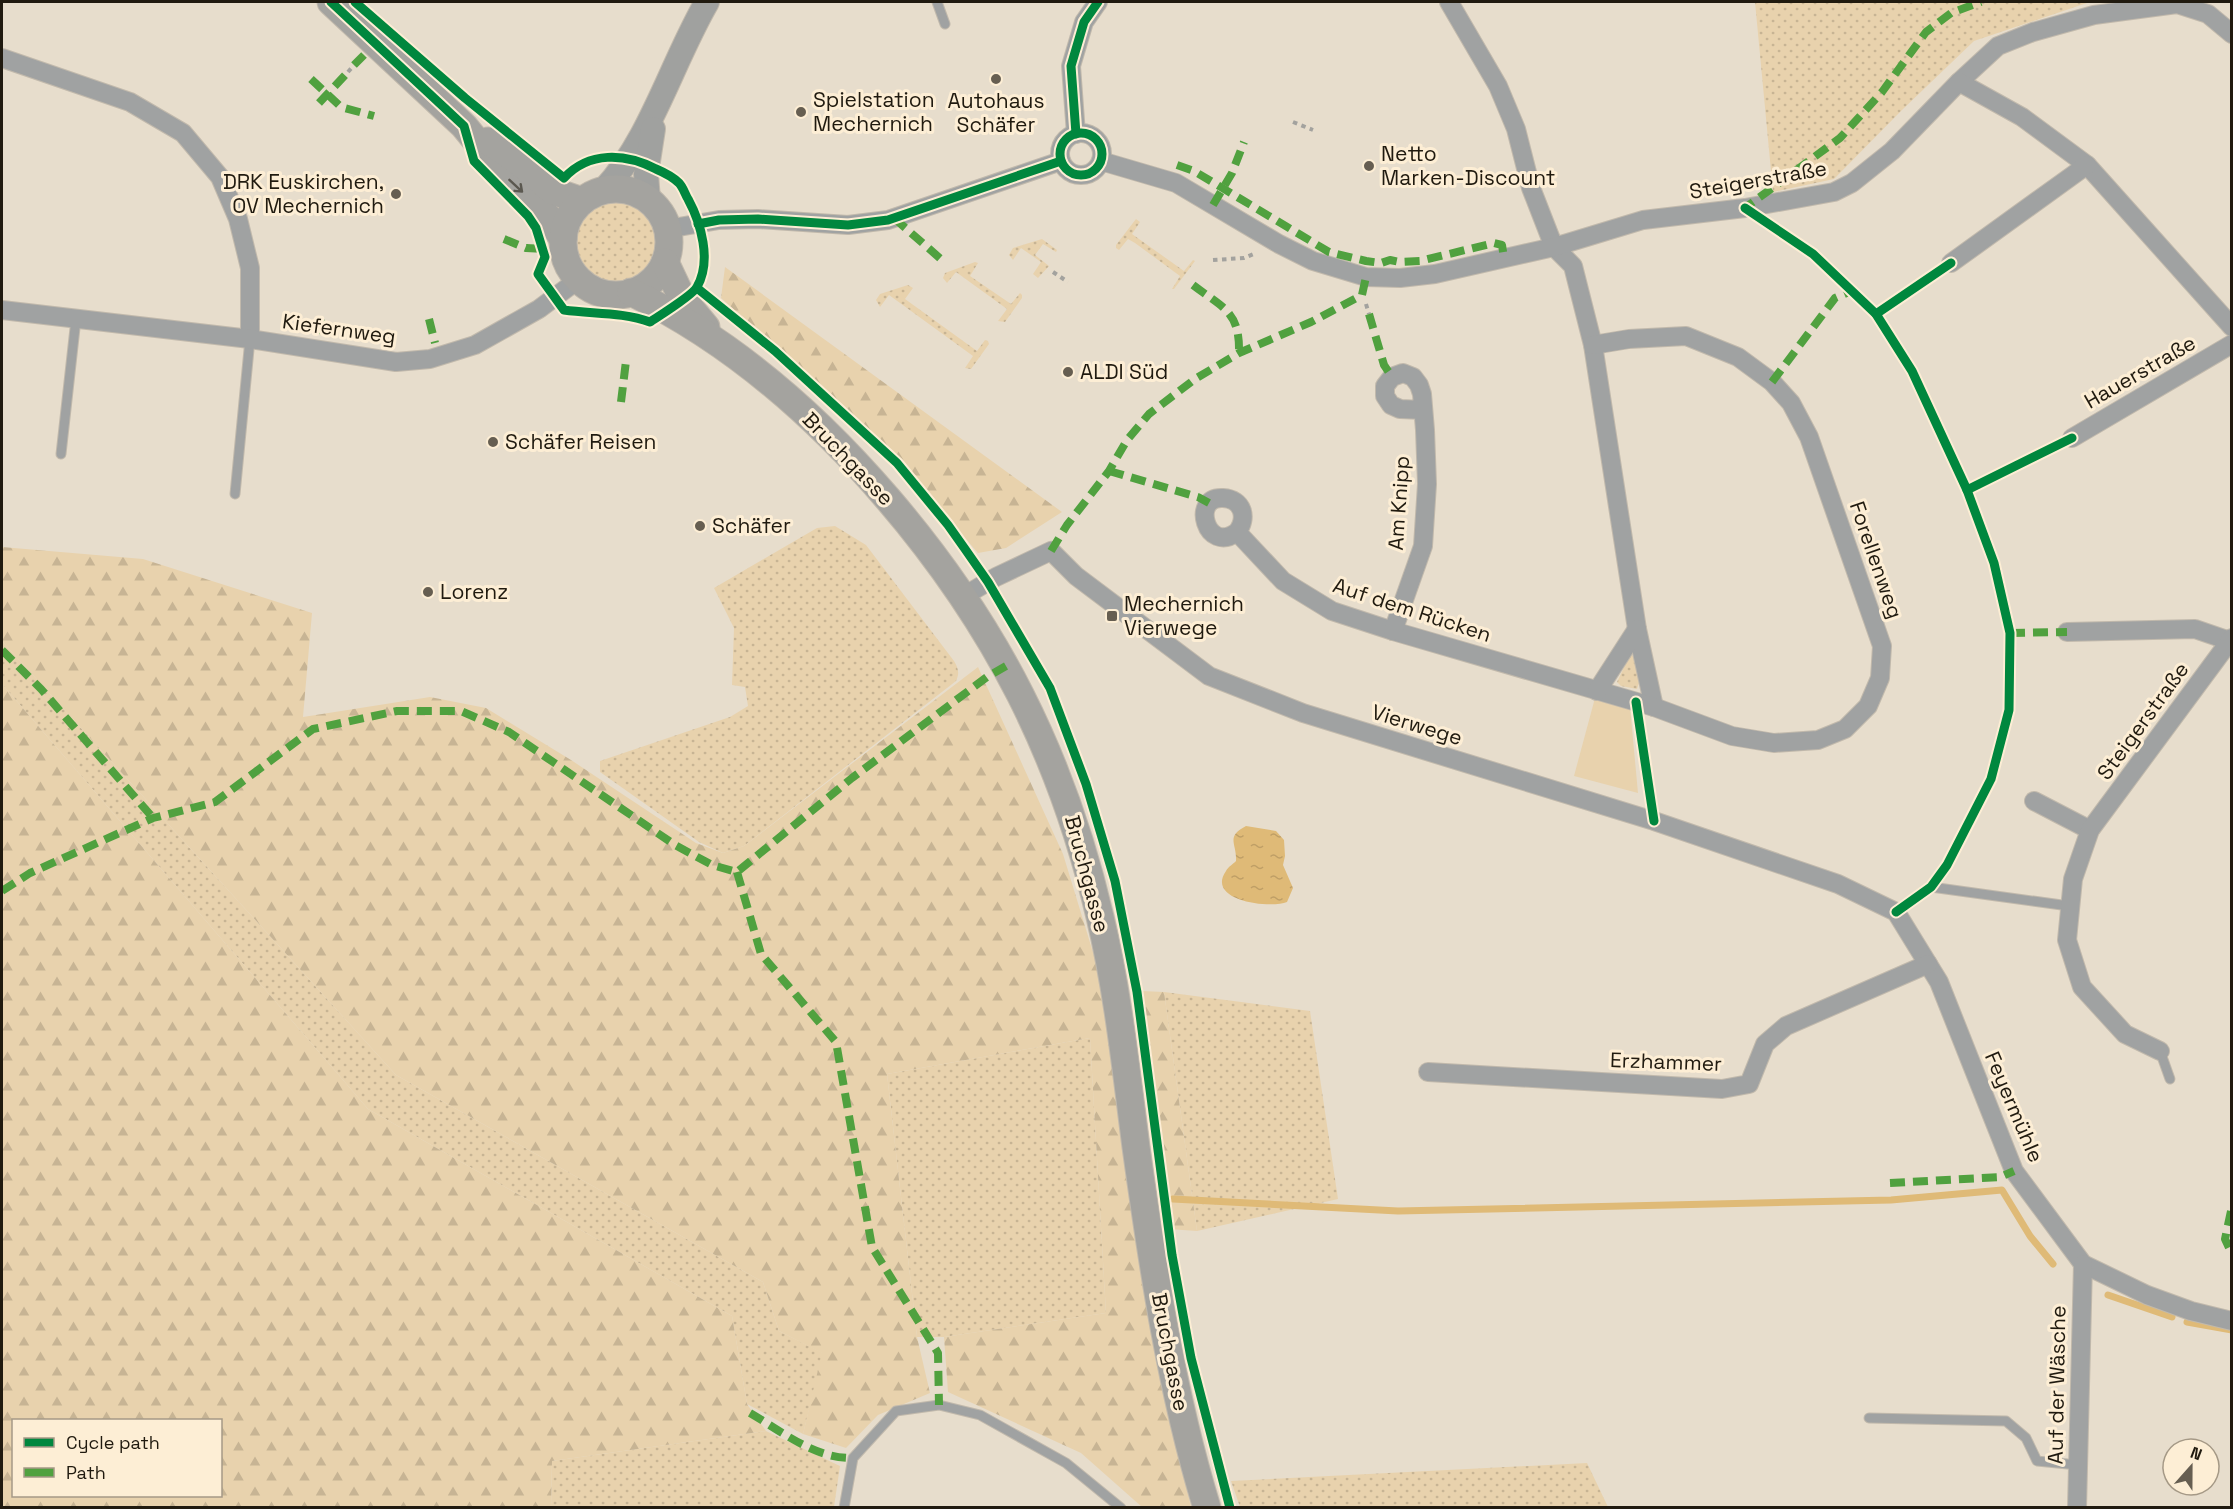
<svg xmlns="http://www.w3.org/2000/svg" width="2233" height="1509" font-family="'Space Grotesk',sans-serif">
	<style>
		.grass { fill: url(#grass-dots) }
		.forest { fill: url(#forest-firs); fill-rule: evenodd }
		.park { fill: #e8d2ad }
		.water { fill: url(#water-ripples) }
		.lines { fill: none; stroke-linecap: round; stroke-linejoin: round }
		.stream { stroke: #dfba77; stroke-width: 7 }
		.service-casing { stroke: #c1b9ac; stroke-width: 11 }
		.minor-casing { stroke: #c1b9ac; stroke-width: 20 }
		.secondary-casing { stroke: #c1b9ac; stroke-width: 26 }
		.primary-casing { stroke: #c1b9ac; stroke-width: 29 }
		.path { stroke: #a3a29e; stroke-width: 4; stroke-dasharray: 4.5 4.5; stroke-linecap: butt }
		.service { stroke: #a0a2a2; stroke-width: 9 }
		.minor { stroke: #a0a2a2; stroke-width: 18 }
		.secondary { stroke: #a0a19f; stroke-width: 24 }
		.primary { stroke: #a4a39f; stroke-width: 27 }
		.quiet { stroke: #50a13f; stroke-width: 8; stroke-dasharray: 15 8; stroke-linecap: butt }
		.cycleway-casing { stroke: #fdeed5; stroke-width: 13 }
		.cycleway { stroke: #00873e; stroke-width: 9 }
		.oneway { stroke: #5b5850 }
		.poi-dot { fill: #665e51; stroke: #fdeed5; stroke-width: 2 }
		.labels { text-anchor: middle; stroke-width: 6; stroke-linejoin: round; paint-order: stroke }
		.poi-label { font-size: 21px; fill: #201a0f; stroke: #fdeed5; text-anchor: start }
		.street-label { font-size: 21px; fill: #201a0f; stroke: #fdeed5 }
	</style>
	<defs>
		<pattern id="grass-dots" width="8" height="8" patternUnits="userSpaceOnUse" patternTransform="scale(1.5)"><rect width="8" height="8" fill="#e8d2ad"/><path d="M2 2h.1M6 6h.1" fill="none" stroke="#c7b494" stroke-width="1.8" stroke-linecap="round"/></pattern>
		<pattern id="forest-firs" width="22" height="20" patternUnits="userSpaceOnUse" patternTransform="scale(1.5)"><rect width="22" height="20" fill="#e8d2ad"/><path d="M5 1l3.5 6h-7zM16 11l3.5 6h-7z" fill="#c7b494"/></pattern>
		<pattern id="water-ripples" width="26" height="14" patternUnits="userSpaceOnUse" patternTransform="scale(1.5)"><rect width="26" height="14" fill="#dfba77"/><path d="M2 4q2-2 4 0t4 0M15 11q2-2 4 0t4 0" fill="none" stroke="#bf9f66"/></pattern>
	</defs>
	<rect width="100%" height="100%" fill="#e7ddcc"/>
	<g class="grass">
		<path d="M1755,2H2086L2087,3L1974,41L1902,110L1834,179L1773,192Z"/>
		<circle cx="617" cy="243" r="41"/>
		<path d="M1136,219L1140,222L1132,234L1184,271L1193,260L1195,261L1174,289H1172L1180,276L1135,243L1128,239L1119,250L1116,248V245Z"/>
		<path d="M1042,239L1057,250L1056,252L1043,244L1035,255L1049,266L1038,278L1033,274L1041,262L1021,248L1013,260L1009,255L1013,248Z"/>
		<path d="M975,262L978,263L970,276L1011,304L1020,293L1022,295V298L1005,322L998,321L1007,309L956,272L947,283L943,278L945,273Z"/>
		<path d="M908,285L913,288L905,299L977,351L985,340L988,341L989,344L971,369L965,368L973,356L889,295L880,307L876,300L880,294Z"/>
		<path d="M835,526L866,545L954,661C958,668 960,673 956,681L744,846L723,853L699,842L600,772V761L730,717L748,706L745,687L732,685L734,628L714,588L817,528Z"/>
		<path d="M2,641L396,1075L763,1282L779,1331L823,1353L803,1434L747,1404L732,1316L368,1109L2,684Z"/>
		<path d="M1630,655L1634,656L1639,683L1637,689L1621,686L1617,682Z"/>
		<path d="M1164,992L1310,1011L1338,1199L1197,1231Z"/>
		<path d="M1090,1038L1106,1313L944,1337H917L887,1074Z"/>
		<path d="M766,1431L840,1466L834,1507L551,1508L552,1461Z"/>
		<path d="M1587,1463L1608,1507H1240L1231,1481Z"/>
	</g>
	<g class="forest">
		<path d="M725,267L1062,512L1006,548L978,553L877,437L721,298Z"/>
		<path d="M2,547L143,559L312,613L303,717L430,697L486,708L571,760L696,843L723,853L744,846L978,667L1063,854L1106,995L1109,1035L1155,1357L1191,1507H1142L1081,1453L948,1392L944,1337L1106,1313L1090,1038L887,1074L917,1337L930,1393L878,1415L846,1448L803,1434L822,1353L779,1331L763,1282L396,1075L2,641Z"/>
		<path d="M2,684L368,1109L732,1316L747,1404L766,1431L552,1461L551,1507H2ZM14,1420H220V1496H14Z"/>
		<path d="M1142,991L1164,992L1197,1231L1168,1229Z"/>
	</g>
	<path class="park" d="M1595,698L1630,707L1638,793L1574,776Z"/>
	<path class="water" d="M1246,826L1276,831L1284,840L1285,856L1283,865L1293,888L1287,902C1271,909 1205,901 1226,871C1228,867 1233,864 1236,861C1237,843 1225,837 1246,826Z"/>
	<g class="lines">
		<g class="stream">
			<path d="M1173,1199L1398,1211L1891,1200L2002,1190L2030,1236L2053,1264"/>
			<path d="M2108,1295L2172,1317"/>
			<path d="M2187,1322L2232,1330"/>
		</g>
		<g class="service-casing">
			<g id="service">
				<path d="M937,2L945,24"/>
				<path d="M61,454L76,319"/>
				<path d="M235,494L250,339"/>
				<path d="M1931,887L2069,906"/>
				<path d="M2160,1051L2170,1079"/>
				<path d="M1869,1418L2006,1421L2026,1438L2037,1461L2078,1465"/>
				<path d="M844,1508L853,1458L896,1411L939,1405L980,1415L1066,1463L1121,1508"/>
			</g>
		</g>
		<g class="minor-casing">
			<g id="minor">
				<path d="M1449,2L1498,86L1516,129L1531,188L1554,247L1573,266L1593,345L1637,629L1654,707"/>
				<path d="M2,58L130,102L183,133L220,177L238,219L250,268V339"/>
				<path d="M1959,82L1998,46L2033,32L2094,15L2177,4L2208,14L2232,34"/>
				<circle cx="1081" cy="154" r="21"/>
				<path d="M1076,134L1071,66L1084,22L1098,2"/>
				<path d="M1101,161L1176,183L1279,244L1313,261L1366,277L1400,278L1435,274L1554,247L1643,220L1745,208L1834,192L1852,183L1892,151L1959,82L2022,117L2087,165L2232,327"/>
				<path d="M667,229L719,220L758,219L848,225L888,220L1061,161"/>
				<path d="M1951,263L2087,165"/>
				<path d="M2,310L250,339L396,362L430,359L475,345L539,309L579,279"/>
				<path d="M2072,438L2232,344"/>
				<path d="M1237,532C1206,555 1190,496 1223,498C1243,499 1248,518 1237,532L1283,581L1332,611L1393,631L1654,707L1732,736L1774,743L1818,740L1845,729L1868,706L1880,678L1882,646L1809,437L1791,403L1772,382L1738,357L1686,336L1629,339L1593,345"/>
				<path d="M964,596L996,577L1051,551L1076,576L1209,676L1303,713L1654,821L1838,884L1896,912L1939,982L2014,1171L2083,1264L2147,1295L2191,1311L2232,1321"/>
				<path d="M1393,631L1423,546L1427,484L1425,430L1422,394L1419,385L1413,377L1403,373L1392,377L1385,386V396L1391,405L1400,409L1423,410"/>
				<path d="M2067,632L2195,629L2230,641"/>
				<path d="M1597,691L1637,629"/>
				<path d="M2034,801L2090,830"/>
				<path d="M2160,1051L2125,1034L2082,987L2067,940L2073,879L2090,830L2232,638"/>
				<path d="M1428,1072L1722,1089L1749,1084L1765,1044L1786,1026L1928,964"/>
				<path d="M2077,1508L2083,1264"/>
			</g>
		</g>
		<g class="secondary-casing">
			<g id="secondary">
				<path d="M604,190C651,139 672,62 707,2"/>
				<path d="M648,200L646,174L653,129"/>
			</g>
		</g>
		<g class="primary-casing">
			<g id="primary">
				<path d="M331,2L464,126L505,176L550,219L563,239"/>
				<path d="M488,141L517,160L553,191L582,201"/>
				<circle cx="616" cy="242" r="53"/>
				<path d="M665,262L682,298L706,327"/>
				<path d="M631,292C730,340 817,416 888,499C996,625 1062,755 1100,917C1118,992 1126,1070 1136,1147C1153,1269 1171,1390 1207,1508"/>
			</g>
		</g>
		<g class="path">
			<path d="M348,72L354,65"/>
			<path d="M1293,122L1313,130"/>
			<path d="M1213,260L1244,258L1256,253"/>
			<path d="M1053,272L1068,282"/>
			<path d="M1366,304L1369,314"/>
		</g>
		<use href="#service" class="service"/>
		<use href="#minor" class="minor"/>
		<use href="#secondary" class="secondary"/>
		<use href="#primary" class="primary"/>
		<g class="quiet">
			<path d="M354,65L364,55"/>
			<path d="M311,79L341,107L374,116"/>
			<path d="M319,103L348,72"/>
			<path d="M1177,165L1194,171L1329,252L1366,261L1381,263L1390,260L1400,262L1420,261L1494,243L1502,245L1504,258"/>
			<path d="M1213,205L1232,173L1244,142"/>
			<path d="M1749,211L1745,208L1840,138L1882,92L1926,32L1951,13L1981,2"/>
			<path d="M894,218L942,260"/>
			<path d="M504,239L526,248L543,249"/>
			<path d="M1193,285C1223,308 1240,311 1239,353"/>
			<path d="M1369,314L1384,365L1392,377"/>
			<path d="M429,319L435,343"/>
			<path d="M319,334L321,313"/>
			<path d="M1772,382L1835,298L1851,291"/>
			<path d="M621,402L626,361"/>
			<path d="M1109,471L1198,497L1209,503"/>
			<path d="M1051,551L1067,525L1109,471L1127,440L1149,414L1195,379L1239,353L1311,322L1362,295L1366,277"/>
			<path d="M2010,633L2067,632"/>
			<path d="M2,650L41,689L153,818"/>
			<path d="M737,872L761,954L836,1042L872,1247L938,1353L939,1405"/>
			<path d="M2,891L30,873L153,818L215,802L313,729L397,711H461L509,732L675,845L712,865L737,872L852,778L987,677L1006,666"/>
			<path d="M1890,1183L2000,1177L2014,1171"/>
			<path d="M2231,1211L2225,1239L2232,1254"/>
			<path d="M750,1413C781,1431 815,1459 853,1458"/>
		</g>
		<g class="cycleway-casing">
			<g id="cycleway">
				<path d="M331,2L464,126L474,161L528,216L536,228L545,257L538,274L564,310C592,314 623,312 650,322C659,316 693,295 697,287C712,261 701,223 688,199C685,194 683,187 679,183C673,177 663,172 656,169C625,153 589,151 564,178L465,98L355,2"/>
				<circle cx="1081" cy="154" r="21"/>
				<path d="M1076,134L1071,66L1084,22L1098,2"/>
				<path d="M1745,208L1813,254L1876,314L1912,371L1967,490L1994,563L2010,633L2009,710L1991,779L1947,865L1931,887L1896,912"/>
				<path d="M698,224L719,220L758,219L848,225L888,220L1061,161"/>
				<path d="M697,288L775,351L897,463L948,525L965,549L988,582L1050,688L1086,784L1115,881L1137,992L1172,1255L1191,1358L1230,1508"/>
				<path d="M1876,314L1951,263"/>
				<path d="M1967,490L2072,438"/>
				<path d="M1636,702L1654,821"/>
			</g>
		</g>
		<use href="#cycleway" class="cycleway"/>
	</g>
	<defs><path id="oneway-shaft" d="M-6 0H5M1.5-3L5.5 0L1.5 3" fill="none" stroke-width="1.6" stroke-linecap="round" stroke-linejoin="round" transform="scale(1.5)"/></defs>
	<use class="oneway" href="#oneway-shaft" transform="translate(516 186) rotate(43)"/>
	<g class="poi-dot">
		<circle cx="996" cy="79" r="6"/>
		<circle cx="801" cy="112" r="6"/>
		<circle cx="1369" cy="166" r="6"/>
		<circle cx="396" cy="194" r="6"/>
		<circle cx="1068" cy="372" r="6"/>
		<circle cx="493" cy="442" r="6"/>
		<circle cx="700" cy="526" r="6"/>
		<circle cx="428" cy="592" r="6"/>
		<rect x="1106" y="610" width="12" height="12" rx="3"/>
	</g>
	<g class="labels">
		<g class="poi-label">
			<text x="813" y="107">Spielstation<tspan x="813" dy="24">Mechernich</tspan></text>
			<text x="996" y="108" text-anchor="middle">Autohaus<tspan x="996" dy="24">Schäfer</tspan></text>
			<text x="1381" y="161">Netto<tspan x="1381" dy="24">Marken-Discount</tspan></text>
			<text x="384" y="189" text-anchor="end">DRK Euskirchen,<tspan x="384" dy="24">OV Mechernich</tspan></text>
			<text x="1080" y="379">ALDI Süd</text>
			<text x="505" y="449">Schäfer Reisen</text>
			<text x="712" y="533">Schäfer</text>
			<text x="440" y="599">Lorenz</text>
			<text x="1124" y="611">Mechernich<tspan x="1124" dy="24">Vierwege</tspan></text>
		</g>
		<g class="street-label">
			<text transform="translate(1758 180) rotate(-10)" y="7">Steigerstraße</text>
			<text transform="translate(339 329) rotate(8)" y="7">Kiefernweg</text>
			<text transform="translate(2140 372) rotate(-30)" y="7">Hauerstraße</text>
			<text transform="translate(848 459) rotate(46)" y="7">Bruchgasse</text>
			<text transform="translate(1399 503) rotate(-86)" y="7">Am Knipp</text>
			<text transform="translate(1876 560) rotate(71)" y="7">Forellenweg</text>
			<text transform="translate(1412 610) rotate(18)" y="7">Auf dem Rücken</text>
			<text transform="translate(2143 721) rotate(-54)" y="7">Steigerstraße</text>
			<text transform="translate(1417 725) rotate(17)" y="7">Vierwege</text>
			<text transform="translate(1087 874) rotate(75)" y="7">Bruchgasse</text>
			<text transform="translate(1666 1062) rotate(2)" y="7">Erzhammer</text>
			<text transform="translate(2014 1107) rotate(67)" y="7">Feyermühle</text>
			<text transform="translate(1170 1352) rotate(79)" y="7">Bruchgasse</text>
			<text transform="translate(2057 1385) rotate(-89)" y="7">Auf der Wäsche</text>
		</g>
	</g>
	<rect width="2233" height="1509" fill="none" stroke="#201a0f" stroke-width="6"/>
	<rect x="12" y="1419" width="210" height="78" fill="#fdeed5" stroke="#a59986" stroke-width="1.5"/>
	<rect x="24" y="1438" width="30" height="9" fill="#00873e" stroke="#a59986" stroke-width="1.5"/>
	<text x="66" y="1449" font-size="18" fill="#201a0f">Cycle path</text>
	<rect x="24" y="1468" width="30" height="9" fill="#50a13f" stroke="#a59986" stroke-width="1.5"/>
	<text x="66" y="1479" font-size="18" fill="#201a0f">Path</text>
	<g transform="translate(2191 1467) rotate(21)"><circle r="28" fill="#fdeed5" stroke="#a59986" stroke-width="1.5"/>
	<path d="M0-4.5L10 22L0 15L-10 22Z" fill="#665e51"/>
	<text y="-9" font-size="16" font-weight="bold" text-anchor="middle" fill="#201a0f">N</text>
	</g>
</svg>
